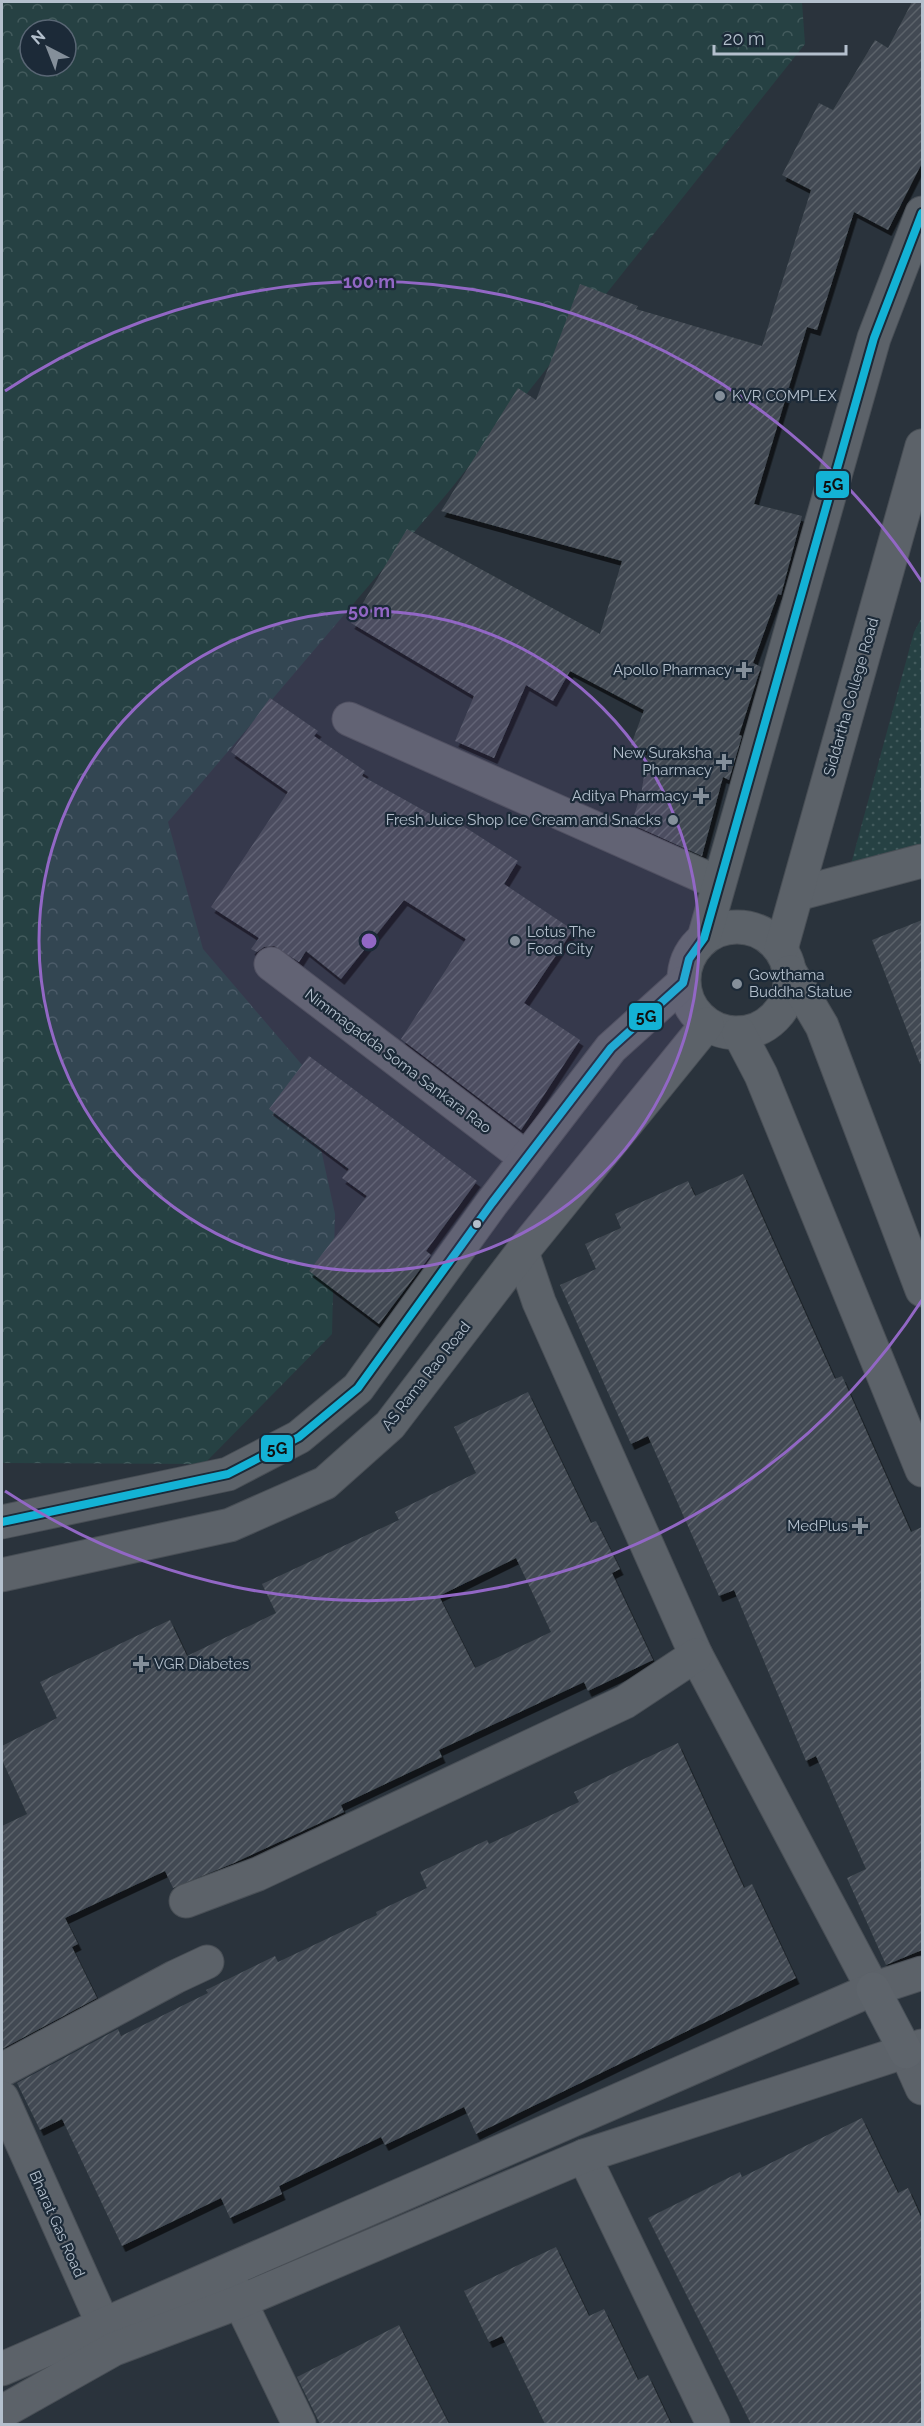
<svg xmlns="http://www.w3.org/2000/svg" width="924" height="2426" font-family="Raleway,sans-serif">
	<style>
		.grass { fill: url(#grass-dots) }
		.forest { fill: url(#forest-crowns); fill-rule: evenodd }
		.building { fill: url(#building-hatch); fill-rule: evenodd; filter: url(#shadow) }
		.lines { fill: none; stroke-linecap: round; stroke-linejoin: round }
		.minor-casing { stroke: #494f56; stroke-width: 35 }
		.major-casing { stroke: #485058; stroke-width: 35 }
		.minor { stroke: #5c6269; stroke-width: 33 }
		.major { stroke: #5e646b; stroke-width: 33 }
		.bus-1-casing { stroke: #1c2a38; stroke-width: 12 }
		.bus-1 { stroke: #13b2d5; stroke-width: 8 }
		.ring { fill: none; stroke: #9267c5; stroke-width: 3 }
		.poi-dot { fill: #848f9a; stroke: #1c2a38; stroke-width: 2 }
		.bus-dot { fill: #b4c0cd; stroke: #1c2a38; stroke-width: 2 }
		.labels { text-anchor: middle; stroke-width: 4.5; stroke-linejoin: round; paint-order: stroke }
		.poi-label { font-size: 15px; fill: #b4c0cd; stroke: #1c2a38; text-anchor: end }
		.street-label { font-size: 15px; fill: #b4c0cd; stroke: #1c2a38 }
		.centre { fill: #9267c5; stroke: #1c2a38; stroke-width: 3 }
		.ring-label { font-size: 18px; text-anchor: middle; font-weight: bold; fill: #9267c5; stroke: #1c2a38; stroke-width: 4.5; stroke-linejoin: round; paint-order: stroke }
		.line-badge { stroke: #1c2a38; stroke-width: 2 }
		.pale-badge-label { font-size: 16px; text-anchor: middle; font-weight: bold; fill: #111 }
	</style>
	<defs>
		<pattern id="grass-dots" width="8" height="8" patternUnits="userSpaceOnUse" patternTransform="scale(1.5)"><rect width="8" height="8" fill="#264143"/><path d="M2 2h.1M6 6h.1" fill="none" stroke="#435b5d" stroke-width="1.8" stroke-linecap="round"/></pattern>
		<pattern id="forest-crowns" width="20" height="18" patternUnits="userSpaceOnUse" patternTransform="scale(1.5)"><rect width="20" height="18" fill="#264143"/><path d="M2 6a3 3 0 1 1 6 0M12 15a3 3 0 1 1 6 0" fill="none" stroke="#435b5d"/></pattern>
		<pattern id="building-hatch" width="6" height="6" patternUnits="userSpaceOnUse" patternTransform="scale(1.5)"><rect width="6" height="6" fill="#424a52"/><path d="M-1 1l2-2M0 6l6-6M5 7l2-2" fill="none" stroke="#5b626a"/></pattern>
		<filter id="shadow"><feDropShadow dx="3.5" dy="6" stdDeviation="0" flood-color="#0009"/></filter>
	</defs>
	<rect width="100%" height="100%" fill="#2a333c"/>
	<path class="grass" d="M922,617V847L851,864L914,632Z"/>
	<path class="forest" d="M2,2H802L805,44L450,490L168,822L203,949L303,1066L335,1214L332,1334L204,1464L2,1463ZM30,30H66V66H30Z"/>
	<g class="building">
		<path d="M912,2H922V163L888,230L854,212L817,330L807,327L754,504L802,516L781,595L778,594L753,663L761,667L739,735L742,736L729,780L723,777L702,856L631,824L641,795L648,751L631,745L644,710L570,671L553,701L526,685L494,758L455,741L474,696L351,623L407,529L600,634L622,561L441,511L518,388L536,400L580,284L638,306L636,309L762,346L811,190L782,175L819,103L833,110L875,40L888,48Z"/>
		<path d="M270,698L318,731L314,736L365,771L362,776L457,829L460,824L518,861L504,884L573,930L524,1003L580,1040L521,1130L401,1039L466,939L404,900L341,979L306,951L299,962L274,946L264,947L257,952L251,949L259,938L211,907L288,792L231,752Z"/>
		<path d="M922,920V1064H920L872,940Z"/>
		<path d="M309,1056L477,1181L426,1251L431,1255L379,1324L309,1271L367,1196L342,1178L349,1169L269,1109Z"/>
		<path d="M743,1174L835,1379L842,1376L911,1532L922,1527V1950L886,1965L847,1878L866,1869L816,1756L806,1761L734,1590L719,1596L648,1436L631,1444L560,1285L596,1269L585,1244L621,1228L615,1214L688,1181L695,1196Z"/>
		<path d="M528,1392L591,1523L596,1521L620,1569L612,1573L653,1660L588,1691L584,1682L439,1750L442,1757L341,1805L344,1812L234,1863L173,1888L165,1871L65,1918L78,1944L72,1947L97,1998L2,2049V1826L27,1814L2,1760V1746L57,1718L40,1682L170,1620L187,1656L276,1613L262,1584L399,1520L395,1512L476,1473L454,1427ZM516,1558L551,1632L475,1668L439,1596Z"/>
		<path d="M678,1743L744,1888L752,1884L796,1978L476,2134L464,2107L385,2145L381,2137L279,2186L282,2194L230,2218L221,2198L122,2246L62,2119L40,2130L17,2083L118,2029L121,2036L208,1993L206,1990L275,1956L278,1962L377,1915L376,1912L427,1888L420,1872L487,1840L489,1844L579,1802L574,1792Z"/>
		<path d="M862,2118L898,2193L908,2188L922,2219V2424H751L648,2218L740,2172L742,2177Z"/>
		<path d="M556,2247L589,2316L604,2309L638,2380L648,2375L671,2424H545L502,2336L489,2342L464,2291Z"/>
		<path d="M399,2325L449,2424H320L297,2377Z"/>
	</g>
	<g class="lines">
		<g class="minor-casing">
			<g id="minor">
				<path d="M349,719L718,883"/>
				<path d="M797,894L922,861"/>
				<circle cx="737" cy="980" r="53"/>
				<path d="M704,938L874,338L922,213"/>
				<path d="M781,949L922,446"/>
				<path d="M271,964L526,1158"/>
				<path d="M790,972L822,1026L922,1290"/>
				<path d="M739,1033L761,1075L922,1470"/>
				<path d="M522,1252L539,1302L696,1655L873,1989"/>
				<path d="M2,1522L228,1474L299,1437L358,1388L492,1203L611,1048L683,983"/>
				<path d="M2,1575L230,1525L325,1483L390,1425L522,1252L707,1024"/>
				<path d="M186,1901L258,1874L625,1702L696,1655"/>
				<path d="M906,2052L922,2088"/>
				<path d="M2,2070L175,1977L207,1962"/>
				<path d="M2,2098L111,2342"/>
				<path d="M584,2156L713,2424"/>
				<path d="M231,2283L299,2424"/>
				<path d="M2,2369L873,1989L922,1973"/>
				<path d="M2,2412L114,2349L239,2302L584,2156L922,2046"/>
			</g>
		</g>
		<g class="major-casing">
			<path id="major" d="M873,1989L906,2052"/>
		</g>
		<use href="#minor" class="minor"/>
		<use href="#major" class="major"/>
		<g class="bus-1-casing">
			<path id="bus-1" d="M2,1522L228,1474L299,1437L358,1388L492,1203L611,1048L683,983L689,959L704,938L874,338L922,213"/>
		</g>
		<use href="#bus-1" class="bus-1"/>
	</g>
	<circle cx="369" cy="941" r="330" fill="#9267c5" fill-opacity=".12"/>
	<g class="ring">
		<circle cx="369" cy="941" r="330"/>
		<path d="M922 1300A659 659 0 0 1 5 1491M5 391A659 659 0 0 1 922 582"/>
	</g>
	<g class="poi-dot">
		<circle cx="720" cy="396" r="6"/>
		<path d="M741 661h6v6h6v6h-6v6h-6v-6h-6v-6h6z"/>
		<path d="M721 753h6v6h6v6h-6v6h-6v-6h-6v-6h6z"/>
		<path d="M698 787h6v6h6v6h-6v6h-6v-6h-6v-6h6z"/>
		<circle cx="673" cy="820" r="6"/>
		<circle cx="515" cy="941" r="6"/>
		<circle cx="737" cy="984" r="6"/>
		<path d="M857 1517h6v6h6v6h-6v6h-6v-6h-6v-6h6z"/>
		<path d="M138 1655h6v6h6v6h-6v6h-6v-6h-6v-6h6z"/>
	</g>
	<circle class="bus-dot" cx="477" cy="1224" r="5"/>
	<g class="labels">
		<g class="poi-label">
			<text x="732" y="401" text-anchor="start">KVR COMPLEX</text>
			<text x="732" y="675">Apollo Pharmacy</text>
			<text x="712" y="758">New Suraksha<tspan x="712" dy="17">Pharmacy</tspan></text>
			<text x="689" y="801">Aditya Pharmacy</text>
			<text x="661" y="825">Fresh Juice Shop Ice Cream and Snacks</text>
			<text x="527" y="937" text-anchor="start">Lotus The<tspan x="527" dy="17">Food City</tspan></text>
			<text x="749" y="980" text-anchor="start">Gowthama<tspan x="749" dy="17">Buddha Statue</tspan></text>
			<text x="848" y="1531">MedPlus</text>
			<text x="154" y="1669" text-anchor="start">VGR Diabetes</text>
		</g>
		<g class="street-label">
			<text transform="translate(851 697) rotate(-74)" y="5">Siddartha College Road</text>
			<text transform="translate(398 1061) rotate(37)" y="5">Nimmagadda Soma Sankara Rao</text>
			<text transform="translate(426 1376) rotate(-52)" y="5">AS Rama Rao Road</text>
			<text transform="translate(57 2224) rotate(66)" y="5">Bharat Gas Road</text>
		</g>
	</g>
	<circle cx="369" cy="941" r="9" class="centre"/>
	<g class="ring-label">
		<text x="369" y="288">100 m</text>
		<text x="369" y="617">50 m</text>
	</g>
	<g class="line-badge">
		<rect x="815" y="470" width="35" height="29" rx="6" fill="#13b2d5"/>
		<rect x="628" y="1002" width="35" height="29" rx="6" fill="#13b2d5"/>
		<rect x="260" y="1434" width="34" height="29" rx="6" fill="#13b2d5"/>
	</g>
	<g class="pale-badge-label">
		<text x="833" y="490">5G</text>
		<text x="646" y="1022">5G</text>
		<text x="277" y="1454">5G</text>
	</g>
	<rect width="924" height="2426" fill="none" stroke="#b4c0cd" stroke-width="6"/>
	<g transform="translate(48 48) rotate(318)"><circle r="28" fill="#1c2a38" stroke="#596674" stroke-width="1.5"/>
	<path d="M0-4.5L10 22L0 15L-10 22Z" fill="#848f9a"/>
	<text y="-9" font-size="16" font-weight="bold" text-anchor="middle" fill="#b4c0cd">N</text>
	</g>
	<path d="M714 45v9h132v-9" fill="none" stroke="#b4c0cd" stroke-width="3"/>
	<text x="723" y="45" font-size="18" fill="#b4c0cd" stroke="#1c2a38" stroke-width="4.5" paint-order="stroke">20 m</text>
</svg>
